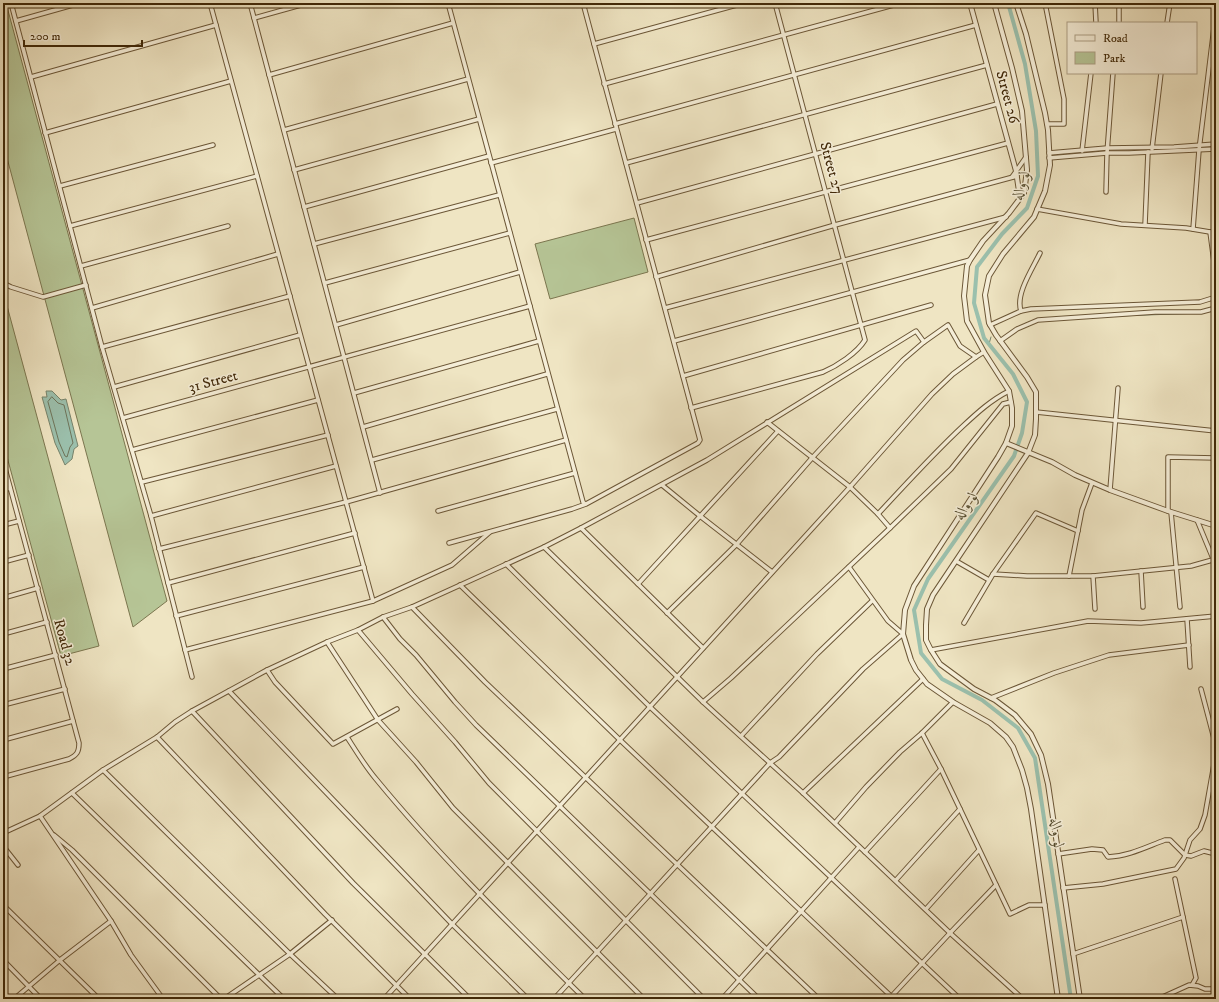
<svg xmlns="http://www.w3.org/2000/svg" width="1219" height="1002" font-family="'IM FELL DW Pica',Amiri,serif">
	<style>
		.green { fill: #b6c596; stroke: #7b764f }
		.water { fill: #9bc0ad; stroke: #77836b }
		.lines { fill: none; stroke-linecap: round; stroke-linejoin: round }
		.shore { stroke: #6e745a; stroke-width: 1 }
		.stream { stroke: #77836b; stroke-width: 1 }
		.canal { stroke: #9bc0ad; stroke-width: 4 }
		.minor-casing { stroke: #6c5737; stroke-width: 5.5 }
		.tertiary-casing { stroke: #6c5737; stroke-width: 6 }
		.minor { stroke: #f5eed8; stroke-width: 3.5 }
		.tertiary { stroke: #f5eed8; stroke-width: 4 }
		.labels { text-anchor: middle; stroke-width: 3; stroke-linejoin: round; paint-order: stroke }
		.street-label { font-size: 15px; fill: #402808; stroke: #f5eed8 }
		.water-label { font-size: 16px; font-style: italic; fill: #574e31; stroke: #f5eed8 }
	</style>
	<rect width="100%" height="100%" fill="#efe5c3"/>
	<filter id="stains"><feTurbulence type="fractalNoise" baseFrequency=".005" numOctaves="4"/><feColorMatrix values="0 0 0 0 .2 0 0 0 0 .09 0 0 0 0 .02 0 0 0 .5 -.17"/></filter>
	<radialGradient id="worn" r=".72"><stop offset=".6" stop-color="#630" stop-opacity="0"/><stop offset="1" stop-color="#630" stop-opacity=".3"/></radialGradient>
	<g class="green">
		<path d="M3,3H6L167,601L133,627L3,143Z"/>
		<path d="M634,218L648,272L550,299L535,244Z"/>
		<path d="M3,291L99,646L61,656L3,442Z"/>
	</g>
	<path class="water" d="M46,391H52L61,400L66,399L78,446L74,449L72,459L65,465L55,443L42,397H47Z"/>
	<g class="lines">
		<path class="shore" d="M52,397L58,403L64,405L73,443L70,447L67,457L65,456L59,442L48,402Z"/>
		<g class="stream">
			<path d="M1119,316L1202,313"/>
			<path d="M1026,323L1032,321"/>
			<path d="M1001,338L1006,335"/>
			<path d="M989,344L991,337"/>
		</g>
		<path class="canal" d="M1008,3L1025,64L1036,131L1038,176L1027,208L1002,234L977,267L974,303L984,338L1013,374L1027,402L1022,433L1014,456L928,579L914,610L921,653L942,679L982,700L1018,728L1035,758L1071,999"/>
		<g class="minor-casing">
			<g id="minor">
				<path d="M11,3L102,347L151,516L192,677"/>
				<path d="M210,3L373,601"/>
				<path d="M250,3L380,493"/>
				<path d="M448,3L583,502L585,504"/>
				<path d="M1045,3L1064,99V124H1047"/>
				<path d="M1095,3L1096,23"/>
				<path d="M254,18L308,3"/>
				<path d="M16,21L80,3"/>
				<path d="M1119,23V3"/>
				<path d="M1167,23L1170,3"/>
				<path d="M594,44L744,3"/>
				<path d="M269,75L453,23"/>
				<path d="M31,77L216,25"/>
				<path d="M604,84L901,3"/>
				<path d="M615,124L976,25"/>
				<path d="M284,130L468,79"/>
				<path d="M45,133L231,81"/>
				<path d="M1152,149L1161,73"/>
				<path d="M1082,151L1091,73"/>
				<path d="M1049,153L1107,148L1174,147L1216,144"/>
				<path d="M1049,158L1107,153H1129L1216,149"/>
				<path d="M491,163L616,129"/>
				<path d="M626,163L987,65"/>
				<path d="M294,170L479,119"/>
				<path d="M1012,177L1026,157"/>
				<path d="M60,186L213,145"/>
				<path d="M1106,192L1107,153L1113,73"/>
				<path d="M637,203L997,104"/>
				<path d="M304,207L489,156"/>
				<path d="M1037,209L1121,224L1186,228L1216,233"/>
				<path d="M1145,225L1148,152"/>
				<path d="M70,226L257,176"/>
				<path d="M1193,229L1199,150L1216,11"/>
				<path d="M1210,232L1216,277"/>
				<path d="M646,240L1008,143"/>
				<path d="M314,244L499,195"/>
				<path d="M81,266L228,226"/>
				<path d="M656,277L835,225L1017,176"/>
				<path d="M3,283L11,287L43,297L86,285"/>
				<path d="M325,283L510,233"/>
				<path d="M92,308L278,254"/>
				<path d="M665,308L1006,217"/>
				<path d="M1021,311C1015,294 1033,268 1040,253"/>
				<path d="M336,325L520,272"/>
				<path d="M990,325L1021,311L1031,309L1200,302L1216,297"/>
				<path d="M674,341L970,260"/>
				<path d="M1000,341L1017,329L1038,320L1155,312H1201L1216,308"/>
				<path d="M102,347L290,296"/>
				<path d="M683,376L931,305"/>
				<path d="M114,387L300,335"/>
				<path d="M354,393L539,341"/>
				<path d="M691,408L823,372C837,366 857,353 865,340L775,3"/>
				<path d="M1036,412L1216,431"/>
				<path d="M123,418L530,306"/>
				<path d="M767,422L850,487L878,514L890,528"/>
				<path d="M363,427L547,374"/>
				<path d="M132,450L318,400"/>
				<path d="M372,460L557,409"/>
				<path d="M3,461L79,743C79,752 77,755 69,759L3,777"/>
				<path d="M142,482L328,435"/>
				<path d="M662,485L700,516L772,572"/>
				<path d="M3,490L10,488"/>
				<path d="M1110,490L1118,388"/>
				<path d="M438,511L575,473"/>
				<path d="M1168,511V457L1216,458"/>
				<path d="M1171,512L1180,607"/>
				<path d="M878,514C906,484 933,454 963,426C977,413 991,400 1009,391"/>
				<path d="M151,516L336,466"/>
				<path d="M1197,520L1214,561"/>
				<path d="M3,525L19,521"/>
				<path d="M581,528L703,648"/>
				<path d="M449,543L572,509L586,504L698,443L700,440L583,3"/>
				<path d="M544,547L703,702L803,793L950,933L1023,999"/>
				<path d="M159,549L346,502L566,440"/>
				<path d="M956,561L989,580"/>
				<path d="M3,562L29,555"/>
				<path d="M506,564L649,706L960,999"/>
				<path d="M1141,571L1143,607"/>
				<path d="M993,574L1027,576H1093L1191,566L1216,559"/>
				<path d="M1069,576L1082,510L1092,483"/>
				<path d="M1093,576L1095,609"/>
				<path d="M168,583L355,533"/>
				<path d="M638,584L778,431"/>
				<path d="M460,585L620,740L894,999"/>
				<path d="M3,598L38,588"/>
				<path d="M412,607L485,682L819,999"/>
				<path d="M667,613L736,545L812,458L903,360L924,342"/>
				<path d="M176,616L364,567"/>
				<path d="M383,617L400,639L416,655L455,702L476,725L759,999"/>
				<path d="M1187,619L1190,667"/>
				<path d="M964,623L993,574L1036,513L1078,531"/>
				<path d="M358,630L412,694L455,742L489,783L704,999"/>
				<path d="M3,634L47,622"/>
				<path d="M327,642L378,720L416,762L453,808L644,999"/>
				<path d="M185,650L373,601L452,565L490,532"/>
				<path d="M931,650L1088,621L1141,623L1216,616"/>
				<path d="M3,669L56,655"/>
				<path d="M267,670L275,682L333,744L397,709"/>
				<path d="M229,691L452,924L528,999"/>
				<path d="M991,698L1054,673L1109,655L1189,645"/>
				<path d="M703,702L731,678L890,528L951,469L1003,404L1011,402"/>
				<path d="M3,705L65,689"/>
				<path d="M192,711L353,883L470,999"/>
				<path d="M922,733L941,769L1010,914L1029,905H1045"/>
				<path d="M741,736L817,654L872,601"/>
				<path d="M157,737L325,914L410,999"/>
				<path d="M347,737C356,751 365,766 376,779C440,857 513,928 585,999"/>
				<path d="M3,740L73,721"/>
				<path d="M72,793L284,999"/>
				<path d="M803,793L923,679"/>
				<path d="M40,816L111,921L131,955L163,999"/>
				<path d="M835,823L866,787L900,752L922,733L953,702"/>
				<path d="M3,833L40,816L103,770"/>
				<path d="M54,835L72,850L221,999"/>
				<path d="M3,846L18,865"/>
				<path d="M865,852L941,769"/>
				<path d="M1058,854L1092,849L1103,850L1108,857C1129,856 1146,847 1165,840H1170L1185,855L1191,856L1204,851L1216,854"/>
				<path d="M1175,879L1196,978L1192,985"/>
				<path d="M896,880L960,809"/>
				<path d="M1063,888L1103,884L1176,869L1184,858L1190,840L1200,829L1205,815L1216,753V746L1201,689"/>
				<path d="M3,905L99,999"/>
				<path d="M926,909L979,850"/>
				<path d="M1073,954L1183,917"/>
				<path d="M3,960L41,999"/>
				<path d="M14,999L60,960L111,921"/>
				<path d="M224,999L290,954L332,920"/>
				<path d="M338,999L290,954L103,770L157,737L175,722L192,711L267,670L327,642L358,630L383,617L412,607L544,547L581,528L707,460L916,331L924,342L948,325L960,346L976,357"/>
				<path d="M384,999L850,487L932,394L953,374L976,357L984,352"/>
				<path d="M554,999L770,763L779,757L863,669L903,634L888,621L849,567"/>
				<path d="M722,999L859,847"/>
				<path d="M889,999L950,933L996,885"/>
				<path d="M1158,999L1189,985L1198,986L1205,989H1216"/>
			</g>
		</g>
		<g class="tertiary-casing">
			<g id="tertiary">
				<path d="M970,3L1016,171L1020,198"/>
				<path d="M994,3L1012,68L1022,111L1027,170L1024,193L1009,213L983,241L970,260L967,266L964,296L967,321L984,352L1009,391L1012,408V426L1006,443L998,457L914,586L905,610L903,634L911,660L916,670L927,684L953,702L990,723L1006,737L1013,747L1022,770L1027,788L1031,809L1058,999"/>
				<path d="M1016,3L1026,34L1045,113L1048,130L1050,165L1045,191L1034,217L1003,254L989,276L985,295L989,323L996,335L1027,377L1036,392V419L1035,435L1028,453L933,595L927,609L926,625V640L931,650L940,664L974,689L995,700L1015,715L1031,734L1041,755L1048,784L1080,999"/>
				<path d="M1006,443L1052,462L1075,475L1110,490L1168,511L1216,526"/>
			</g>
		</g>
		<use href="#minor" class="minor"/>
		<use href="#tertiary" class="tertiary"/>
	</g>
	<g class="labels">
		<g class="street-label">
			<text transform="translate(1008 97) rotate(75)" y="5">Street 26</text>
			<text transform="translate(832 168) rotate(75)" y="5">Street 27</text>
			<text transform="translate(213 381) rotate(-15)" y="5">31 Street</text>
			<text transform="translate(65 642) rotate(75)" y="5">Road 32</text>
		</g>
		<g class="water-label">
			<text transform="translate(1020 185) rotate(-74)" y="6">لو واله</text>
			<text transform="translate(965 505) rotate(-55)" y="6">لو واله</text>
			<text transform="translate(1058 833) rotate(82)" y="6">لو واله</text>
		</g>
	</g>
	<rect width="1219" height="1002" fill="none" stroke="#efe5c3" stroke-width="16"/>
	<rect x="4" y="4" width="1211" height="994" fill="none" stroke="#402808" stroke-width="2"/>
	<rect x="8" y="8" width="1203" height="986" fill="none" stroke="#402808"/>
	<rect x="1067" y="22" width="130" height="52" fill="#f5eed8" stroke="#ad9f85"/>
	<rect x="1075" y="35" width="20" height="6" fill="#f5eed8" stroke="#ad9f85"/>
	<text x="1103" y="42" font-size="12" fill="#402808">Road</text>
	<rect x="1075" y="52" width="20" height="12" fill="#b6c596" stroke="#ad9f85"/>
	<text x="1103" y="62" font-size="12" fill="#402808">Park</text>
	<path d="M24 40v6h118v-6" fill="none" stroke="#402808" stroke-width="2"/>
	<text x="30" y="40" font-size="12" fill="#402808" stroke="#f5eed8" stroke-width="3" paint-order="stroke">200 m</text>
	<rect width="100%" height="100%" filter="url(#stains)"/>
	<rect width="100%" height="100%" fill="url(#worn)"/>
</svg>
